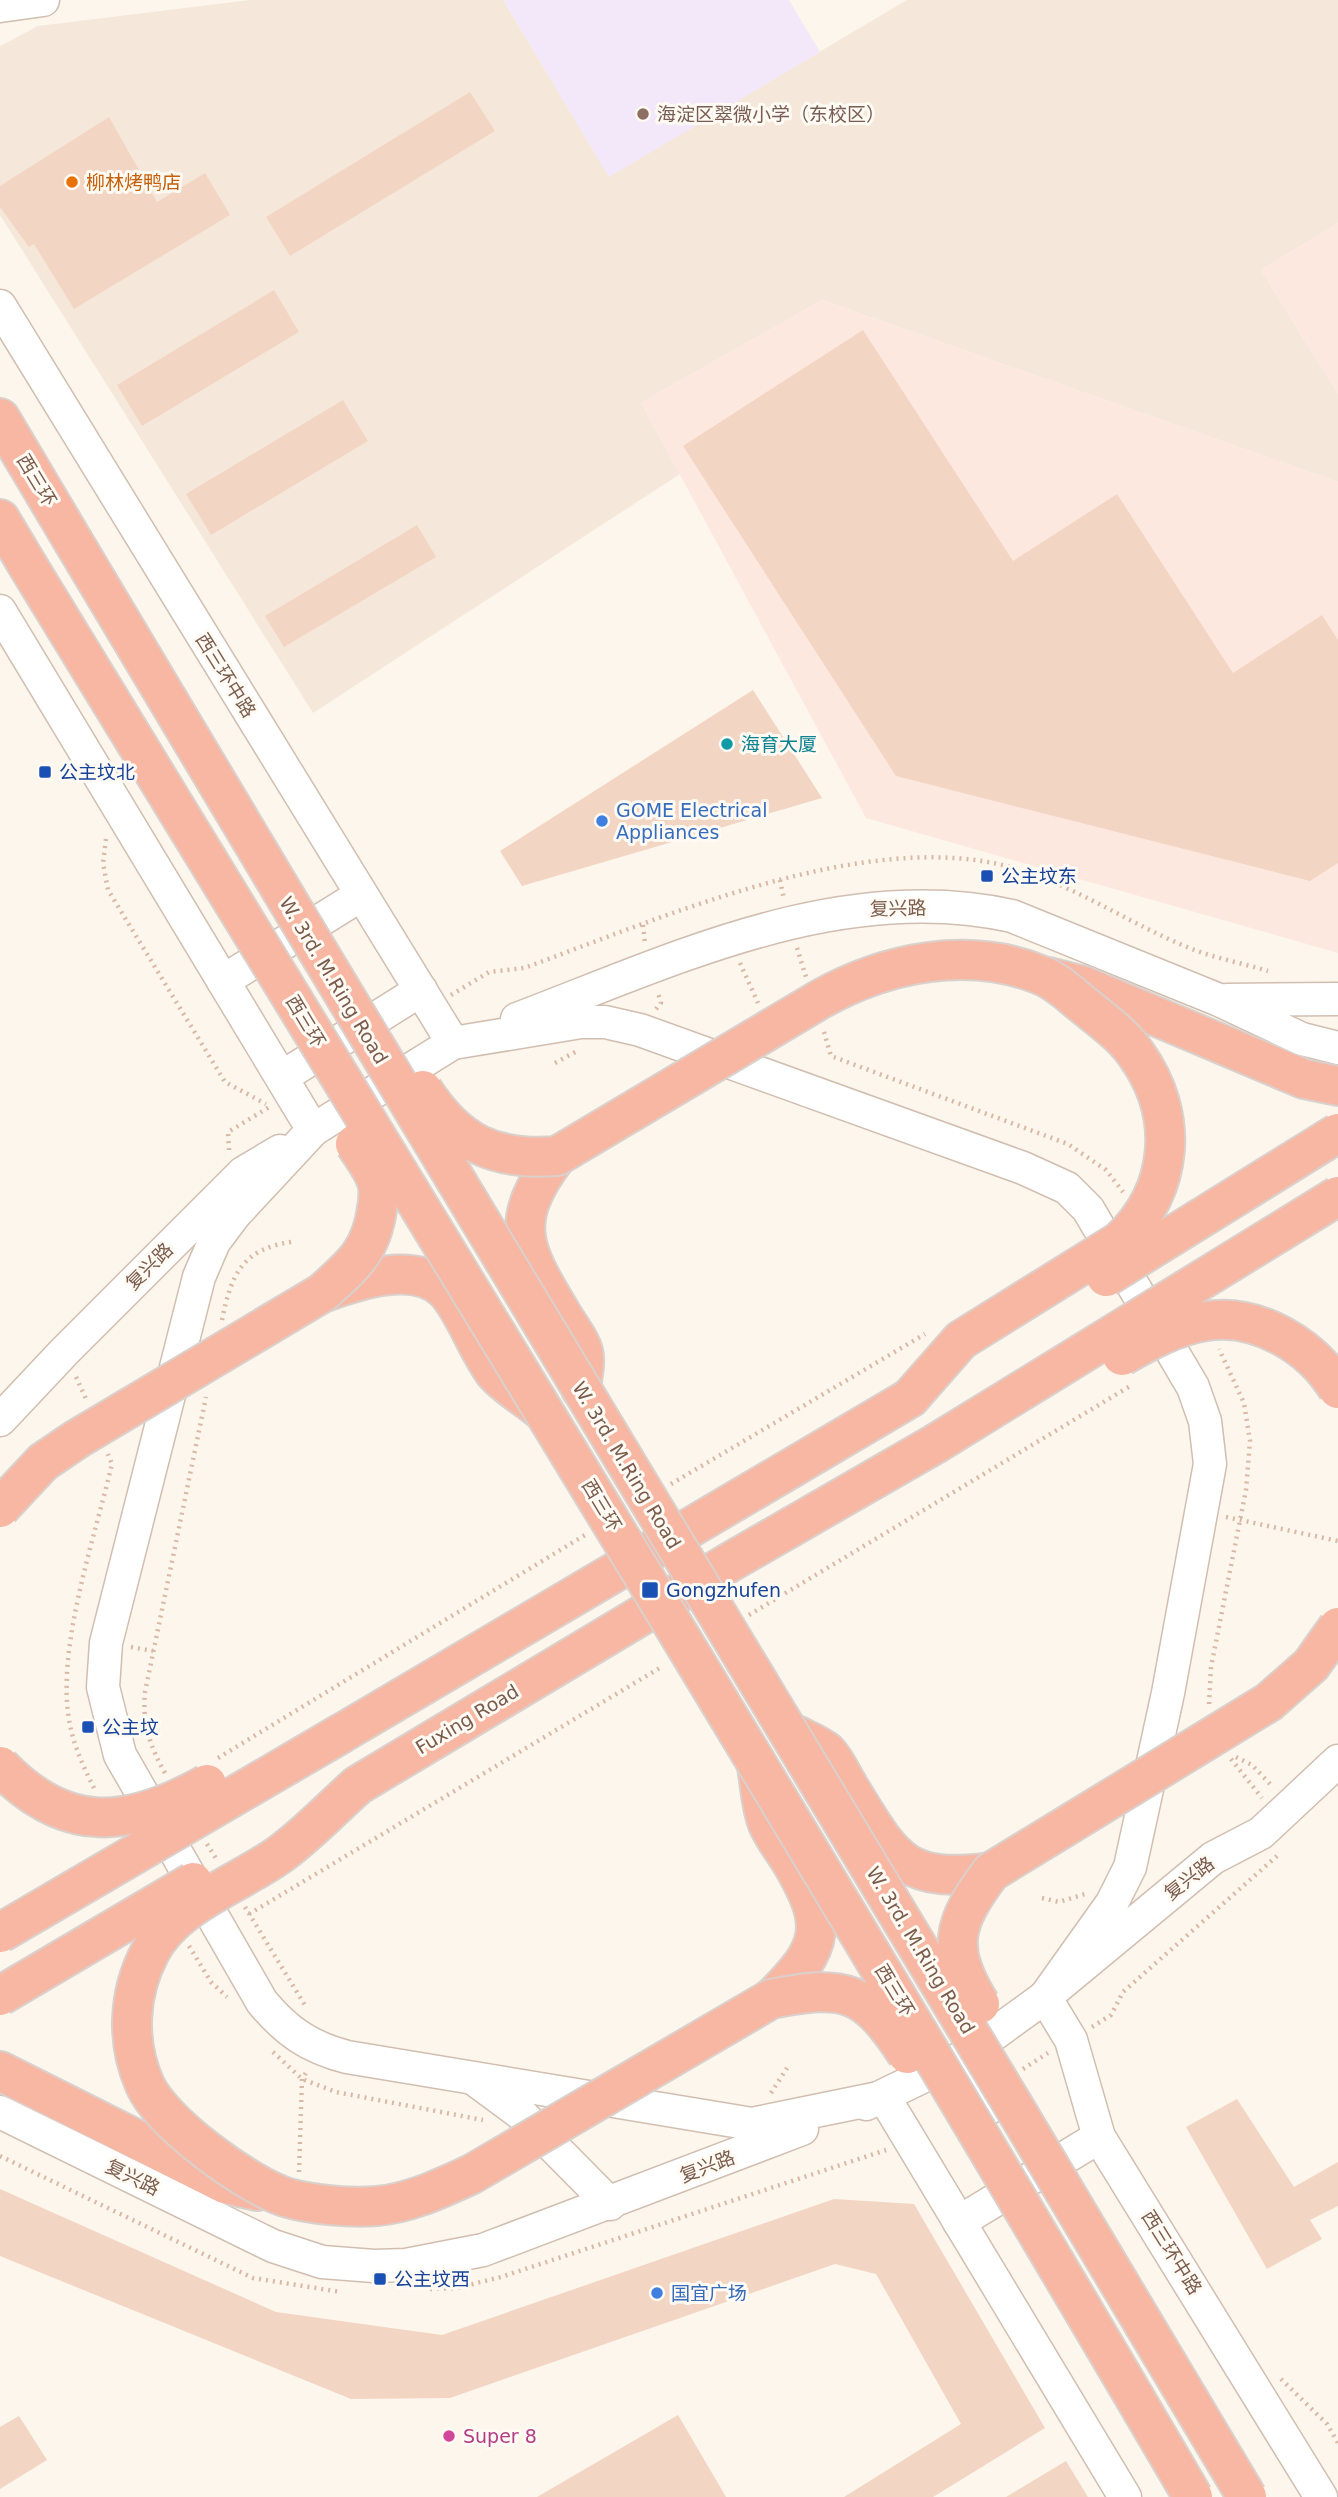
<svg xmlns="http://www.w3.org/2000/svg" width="1338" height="2497" font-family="'DejaVu Sans','Noto Sans SC',sans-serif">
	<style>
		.residential { fill: #f5e8da }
		.commercial { fill: #fde8e0 }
		.education { fill: #f3e8fa }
		.building { fill: #f3d5c3 }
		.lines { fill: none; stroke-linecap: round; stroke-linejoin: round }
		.minor-casing { stroke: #d1beb0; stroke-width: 35 }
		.highway-casing { stroke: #dad1cd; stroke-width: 42 }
		.path { stroke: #d9b8a5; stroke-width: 4.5; stroke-dasharray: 2 5; stroke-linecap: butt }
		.minor { stroke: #fff; stroke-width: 32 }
		.highway { stroke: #f7b7a3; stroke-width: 38 }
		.highway-bridge-casing { stroke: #dad1cd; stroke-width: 42; stroke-linecap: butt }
		.highway-bridge { stroke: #f7b7a3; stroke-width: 38 }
		.education-dot { fill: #8d6e63; stroke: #fffaf3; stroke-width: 2.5 }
		.food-dot { fill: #e8710a; stroke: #fffaf3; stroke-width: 2.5 }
		.culture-dot { fill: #0f9aa8; stroke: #fffaf3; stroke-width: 2.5 }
		.transit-dot { fill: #1a4fb4; stroke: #fffaf3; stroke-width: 2.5 }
		.shop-dot { fill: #3f7fe0; stroke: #fffaf3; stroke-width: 2.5 }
		.hotel-dot { fill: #d1479c; stroke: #fffaf3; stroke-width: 2.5 }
		.labels { text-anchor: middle; stroke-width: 6; stroke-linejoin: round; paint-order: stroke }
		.education-label { font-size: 19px; fill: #785e54; stroke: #fffaf3; text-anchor: start }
		.food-label { font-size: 19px; fill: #c56008; stroke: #fffaf3; text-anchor: start }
		.street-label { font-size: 19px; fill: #7a5c4d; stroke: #fffaf3 }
		.culture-label { font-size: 19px; fill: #0d838f; stroke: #fffaf3; text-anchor: start }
		.transit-label { font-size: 19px; fill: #164399; stroke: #fffaf3; text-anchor: start }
		.shop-label { font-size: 19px; fill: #366cbe; stroke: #fffaf3; text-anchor: start }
		.hotel-label { font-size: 19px; fill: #b23c85; stroke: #fffaf3; text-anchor: start }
	</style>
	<rect width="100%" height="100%" fill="#fdf6ec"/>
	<path class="residential" d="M250,0H503L609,176L907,0H1338V223L1261,270L1338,394V482L822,300L641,403L680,474L313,713L0,215V46L38,26Z"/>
	<g class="commercial">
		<path d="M1338,223V394L1261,270Z"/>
		<path d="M822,300L1338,482V953L866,818L641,403Z"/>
	</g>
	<path class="education" d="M503,0H789L820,52L609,177Z"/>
	<g class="building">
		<path d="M470,92L495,131L290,256L266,217Z"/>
		<path d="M109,117L157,202L205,173L230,215L74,309L34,244L29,247L0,207V186Z"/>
		<path d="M274,290L299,332L142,426L117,385Z"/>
		<path d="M863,330L1013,561L1117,494L1233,673L1322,615L1338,640V863L1310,881L896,776L683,446Z"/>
		<path d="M343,400L368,441L211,535L186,494Z"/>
		<path d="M417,525L436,557L284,647L265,616Z"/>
		<path d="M753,690L822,798L522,886L500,851Z"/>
		<path d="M1237,2099L1294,2187L1338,2162V2206L1310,2220L1322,2239L1267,2269L1186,2127Z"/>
		<path d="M0,2189L276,2312L442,2335L834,2199L914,2204L1045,2428L933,2497H844L961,2424L876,2274L835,2264L450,2398L351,2399L0,2256Z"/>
		<path d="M678,2415L726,2497H537Z"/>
		<path d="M19,2416L47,2460L0,2489V2427Z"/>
		<path d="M1066,2461L1088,2497H1006Z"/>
	</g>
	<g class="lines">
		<g class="minor-casing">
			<g id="minor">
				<path d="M0,6L43,0"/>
				<path d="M0,306L453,1043"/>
				<path d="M0,611L313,1130"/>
				<path d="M223,981L361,895"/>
				<path d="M1227,1000L1338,999"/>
				<path d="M517,1019C673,960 841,878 1012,916L1219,1000L1302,1039L1338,1048"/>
				<path d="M282,1077L421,990"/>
				<path d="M0,1420L64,1352L243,1173L280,1151"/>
				<path d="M1045,1997L1071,2040L1099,2137L1321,2497"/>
				<path d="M961,2058L989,2108"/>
				<path d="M478,2082L520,2113L610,2204"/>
				<path d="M884,2097L752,2124L347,2057C309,2047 287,2032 262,2002L120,1755L103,1687L106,1643L199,1277L214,1242L235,1214L313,1130L453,1043L581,1022H605L640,1030L1023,1168L1067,1188L1088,1209L1193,1387L1205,1421L1210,1464L1168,1693L1130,1867L1112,1903L1045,1997"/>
				<path d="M884,2097L1125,2497"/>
				<path d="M866,2104L961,2058L1045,1997L1213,1858L1261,1833L1338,1761"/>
				<path d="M0,2112L273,2246L322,2262L374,2266L406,2265L483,2250L802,2129"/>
				<path d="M959,2222L1099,2137"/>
			</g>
		</g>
		<g class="highway-casing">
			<g id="highway">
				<path d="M0,418L73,541"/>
				<path d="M0,519L28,566"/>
				<path d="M1049,977L1084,986L1304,1079L1338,1086"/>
				<path d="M557,1156C504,1225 525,1252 564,1318C570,1328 580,1340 583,1351C586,1362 582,1378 581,1389"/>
				<path d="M322,1293C355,1281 414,1260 445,1290C464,1309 477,1350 495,1373C507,1387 527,1398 541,1410"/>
				<path d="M790,1732C801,1738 818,1744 827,1752C836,1761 843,1778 850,1789C893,1858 902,1884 991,1872"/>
				<path d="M342,1733L910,1398"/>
				<path d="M757,1766C760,1784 761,1807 768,1824C773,1836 783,1849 790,1860C829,1925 825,1947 771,1999"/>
				<path d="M358,1785L732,1561L935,1444"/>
				<path d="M0,2071L225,2184L257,2191"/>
			</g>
		</g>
		<g class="path">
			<path d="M106,839L103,863L108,890L225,1082L266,1104"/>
			<path d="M780,880L784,899"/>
			<path d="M643,925L645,944"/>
			<path d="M797,948L806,977"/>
			<path d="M740,963L758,1003"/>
			<path d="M451,995L489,972L524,968C662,918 868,826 1014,868C1079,887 1134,927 1197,951C1220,959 1245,964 1268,971"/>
			<path d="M656,1009L661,1003L658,993"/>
			<path d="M824,1032L831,1056L1068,1144L1106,1170L1123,1192"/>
			<path d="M555,1063L577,1051"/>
			<path d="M229,1150L228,1132L271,1106"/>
			<path d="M222,1320C231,1275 242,1249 291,1242"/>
			<path d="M76,1377L87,1401"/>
			<path d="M671,1484L925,1334"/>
			<path d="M1226,1517L1338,1541"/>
			<path d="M749,1615L1132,1385"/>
			<path d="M131,1647L153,1651"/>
			<path d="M1209,1704L1211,1667L1246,1490L1250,1441L1244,1403L1219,1349"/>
			<path d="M1236,1757L1252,1765L1272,1786"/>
			<path d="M218,1758L585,1535"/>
			<path d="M1231,1759L1262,1798"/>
			<path d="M165,1773C150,1747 142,1722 145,1692L206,1397"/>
			<path d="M94,1788C82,1764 71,1740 68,1712C59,1641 95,1536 112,1464L108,1454"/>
			<path d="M207,1844L217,1860"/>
			<path d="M1042,1898L1059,1902L1085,1894"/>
			<path d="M245,1907L306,2007"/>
			<path d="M249,1914L663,1666"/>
			<path d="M189,1946L211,1982L227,1997"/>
			<path d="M1092,2027L1111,2015L1123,1992L1277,1856"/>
			<path d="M273,2052L302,2079L336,2092L483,2120"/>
			<path d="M1023,2069L1048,2053"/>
			<path d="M771,2093L787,2068"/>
			<path d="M0,2156L253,2278L341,2292"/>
			<path d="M299,2172L302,2079L307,2071"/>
			<path d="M430,2289L457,2288L501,2277L886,2150"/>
			<path d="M1281,2379L1327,2424L1338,2443"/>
		</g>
		<use href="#minor" class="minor"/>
		<use href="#highway" class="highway"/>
		<g class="highway-bridge-casing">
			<g id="highway-bridge">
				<path d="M73,541C461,1195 859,1843 1247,2497"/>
				<path d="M28,566C420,1208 813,1848 1193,2497"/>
				<path d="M423,1090C457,1143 494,1161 557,1156L819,1000C886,962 970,945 1043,976C1058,982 1073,997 1086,1007C1103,1021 1123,1035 1136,1054C1180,1115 1174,1190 1120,1241L961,1340L910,1398"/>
				<path d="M1106,1277L1338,1133"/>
				<path d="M1122,1356C1148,1341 1175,1326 1206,1321C1258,1313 1312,1346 1338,1389"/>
				<path d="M935,1444L1338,1196"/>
				<path d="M0,1508L43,1462L77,1439L322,1293C352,1266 371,1252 377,1209C378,1200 380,1192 377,1182C373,1169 363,1156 355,1144"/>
				<path d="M0,1766C66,1835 129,1828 207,1784"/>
				<path d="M358,1785C332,1808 307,1835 279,1855C237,1885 175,1904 150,1952C128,1994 126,2042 145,2085C162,2123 248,2186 288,2198C314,2205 350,2208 377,2206C411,2203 441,2188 472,2174L771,1999C846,1984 865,1990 907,2054"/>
				<path d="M0,1933L342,1733"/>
				<path d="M0,1996L193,1882"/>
				<path d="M980,2004C946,1948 952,1924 991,1872L1269,1702L1311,1665L1338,1627"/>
			</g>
		</g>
		<use href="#highway-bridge" class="highway-bridge"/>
	</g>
	<circle class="education-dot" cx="643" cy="114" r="7"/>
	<circle class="food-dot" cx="72" cy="182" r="7"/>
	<circle class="culture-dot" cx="727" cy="744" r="7"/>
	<g class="transit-dot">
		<rect x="38" y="765" width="14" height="14" rx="3.5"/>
		<rect x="980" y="869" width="14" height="14" rx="3.5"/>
		<rect x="641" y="1581" width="18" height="18" rx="3.5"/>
		<rect x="81" y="1720" width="14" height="14" rx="3.5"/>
		<rect x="373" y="2272" width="14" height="14" rx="3.5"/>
	</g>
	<g class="shop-dot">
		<circle cx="602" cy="821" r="7"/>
		<circle cx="657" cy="2293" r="7"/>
	</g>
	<circle class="hotel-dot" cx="449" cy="2436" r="7"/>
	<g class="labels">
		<g class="education-label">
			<text x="657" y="121">海淀区翠微小学（东校区）</text>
		</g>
		<g class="food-label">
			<text x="86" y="189">柳林烤鸭店</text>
		</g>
		<g class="street-label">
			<text transform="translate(37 480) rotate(59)" y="7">西三环</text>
			<text transform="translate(226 675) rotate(58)" y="7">西三环中路</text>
			<text transform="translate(898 908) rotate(-1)" y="7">复兴路</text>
			<text transform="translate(334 980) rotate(59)" y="7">W. 3rd. M.Ring Road</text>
			<text transform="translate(306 1021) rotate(59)" y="7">西三环</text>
			<text transform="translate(149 1266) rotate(-45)" y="7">复兴路</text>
			<text transform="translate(627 1465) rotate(59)" y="7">W. 3rd. M.Ring Road</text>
			<text transform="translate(602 1505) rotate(59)" y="7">西三环</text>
			<text transform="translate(467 1719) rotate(-31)" y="7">Fuxing Road</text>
			<text transform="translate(1189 1878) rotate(-38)" y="7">复兴路</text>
			<text transform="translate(921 1950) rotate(59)" y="7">W. 3rd. M.Ring Road</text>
			<text transform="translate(895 1990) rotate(59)" y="7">西三环</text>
			<text transform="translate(707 2166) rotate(-21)" y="7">复兴路</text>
			<text transform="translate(133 2177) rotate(26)" y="7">复兴路</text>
			<text transform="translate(1172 2252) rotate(58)" y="7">西三环中路</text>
		</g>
		<g class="culture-label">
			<text x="741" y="751">海育大厦</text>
		</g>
		<g class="transit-label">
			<text x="59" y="779">公主坟北</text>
			<text x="1001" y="883">公主坟东</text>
			<text x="666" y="1597">Gongzhufen</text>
			<text x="102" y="1734">公主坟</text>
			<text x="394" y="2286">公主坟西</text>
		</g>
		<g class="shop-label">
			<text x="616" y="817">GOME Electrical<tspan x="616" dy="22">Appliances</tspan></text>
			<text x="671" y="2300">国宜广场</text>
		</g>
		<g class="hotel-label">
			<text x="463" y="2443">Super 8</text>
		</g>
	</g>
</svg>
